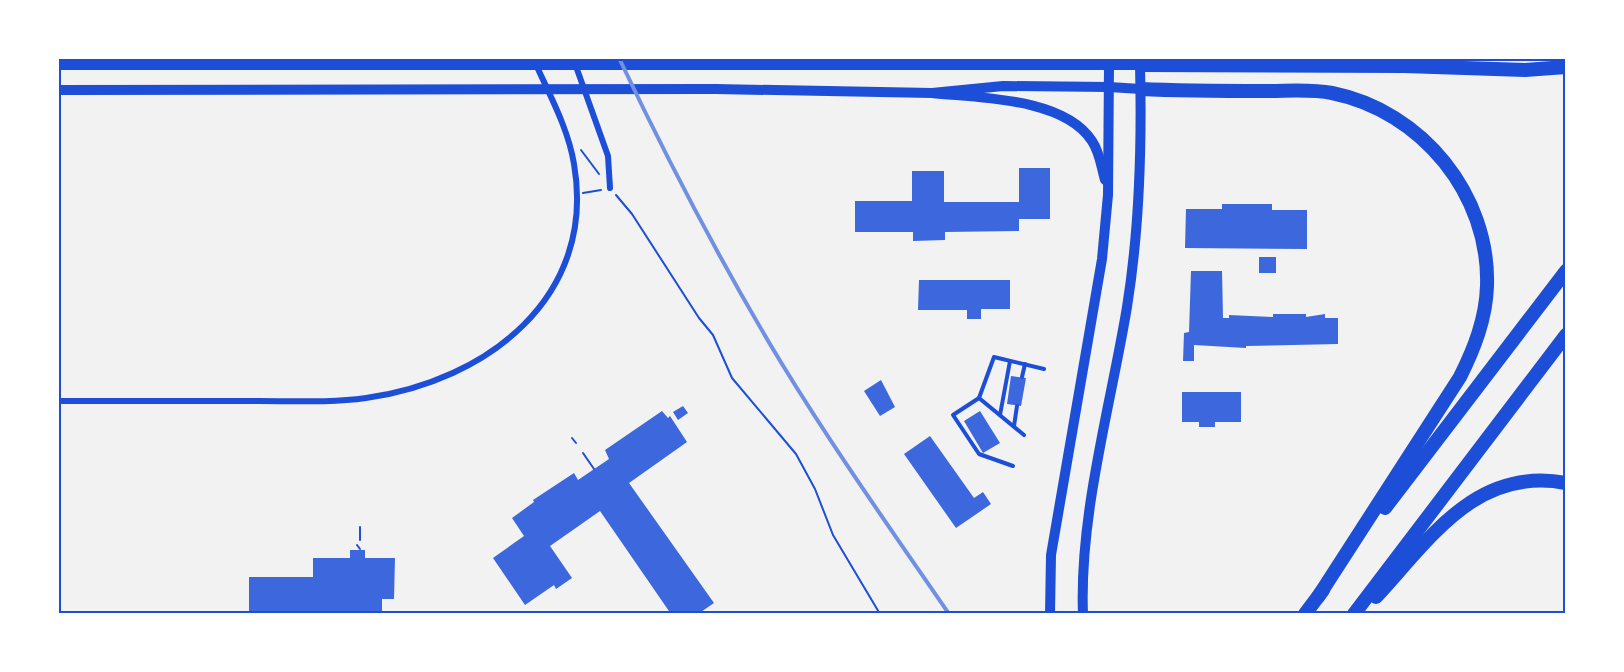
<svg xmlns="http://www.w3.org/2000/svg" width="1624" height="672" font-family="Overpass,sans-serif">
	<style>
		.building { fill: #3d67dc }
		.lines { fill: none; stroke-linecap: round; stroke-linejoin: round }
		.path { stroke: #1d4ed8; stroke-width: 2 }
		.service { stroke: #1d4ed8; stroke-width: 4 }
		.minor { stroke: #1d4ed8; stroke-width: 6 }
		.secondary { stroke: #1d4ed8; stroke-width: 10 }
		.primary { stroke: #1d4ed8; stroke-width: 10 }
		.motorway { stroke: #1d4ed8; stroke-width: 14 }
		.rail { stroke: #7290e2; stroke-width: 4 }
		.neatline { fill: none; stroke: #1d4ed8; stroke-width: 2 }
	</style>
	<rect width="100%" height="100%" fill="#f2f2f2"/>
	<g class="building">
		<path d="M1019,168H1050V219H1019V231L945,232V240L913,241V232H855V201H912V171H944V202H1019Z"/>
		<path d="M1222,204H1272V210H1307V249L1185,248L1186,209H1222Z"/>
		<rect x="1259" y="257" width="17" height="16"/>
		<path d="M1191,271H1222L1223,318H1229V315L1273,317V314H1306V317L1325,314V318H1338V344L1246,346V348L1194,345V361H1183L1184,333L1189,332Z"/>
		<path d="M919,280H1010V309H981V319H967V310H918Z"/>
		<path d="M1011,376L1026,378L1021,406L1007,404Z"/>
		<path d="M881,380L895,407L880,416L864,391Z"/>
		<path d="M1182,392H1241V422H1215V427H1199V422H1182Z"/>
		<path d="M683,406L688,413L678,420L673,412Z"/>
		<path d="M662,411L668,418L670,416L687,442L629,483L714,603L698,614H671L600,511L550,546L572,578L556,589L554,585L525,605L493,558L524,536L512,518L534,502L533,500L574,473L578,480L609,459L605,450Z"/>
		<path d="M980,411L1000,443L983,453L964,421Z"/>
		<path d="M930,436L974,498L983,492L991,504L956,528L904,454Z"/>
		<path d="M350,550H365V558H395L394,599H382V614H249V577H313V558H350Z"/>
	</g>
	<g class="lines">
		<g class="path">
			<path d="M581,150L599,174"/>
			<path d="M583,193L601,190"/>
			<path d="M616,195L632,214L699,318L713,335L732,378L796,454L815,489L833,535L880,614"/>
			<path d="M572,438L576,443"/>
			<path d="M583,453L594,469"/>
			<path d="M360,527V540"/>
			<path d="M357,545L360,549"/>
		</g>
		<g class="service">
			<path d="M1022,377L1025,364"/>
			<path d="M979,398L953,415L979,454L1013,466"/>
			<path d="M1000,415L1010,361"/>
			<path d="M1014,426L1017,406"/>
			<path d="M1024,435L979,398L994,357L1044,369"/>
		</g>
		<g class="minor">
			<path d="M573,58L608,156L610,188"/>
			<path d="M58,401C125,401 191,401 258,401C294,401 331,403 366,398C487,381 597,297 574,164C568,127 548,92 533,58"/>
		</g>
		<g class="secondary">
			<path d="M58,65H1109V58"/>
			<path d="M58,90L716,89L932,93L1003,86L1109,87"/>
		</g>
		<g class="primary">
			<path d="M1109,87L1141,89"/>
			<path d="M932,93C977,98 1064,97 1092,141C1100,153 1101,166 1105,180"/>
			<path d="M1050,614L1051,555L1102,259L1108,195L1109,65H1140C1142,146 1140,226 1127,307C1111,404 1079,515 1083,614"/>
		</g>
		<g class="motorway">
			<path d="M1140,65L1404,66L1525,70L1566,67"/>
			<path d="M1141,89C1183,91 1226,91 1268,91C1289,91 1311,89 1332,93C1422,111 1490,195 1487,286C1486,319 1474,349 1460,377L1318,597"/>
			<path d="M1385,508L1566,271"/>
			<path d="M1376,597C1430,539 1476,466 1566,483"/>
			<path d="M1305,614L1323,590"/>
			<path d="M1354,614L1566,335"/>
		</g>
		<path class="rail" d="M619,58C669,163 722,265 782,364C834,449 892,531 949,614"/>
	</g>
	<rect width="1624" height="672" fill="none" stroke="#ffffff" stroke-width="120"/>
	<rect x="60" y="60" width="1504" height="552" class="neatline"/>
</svg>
